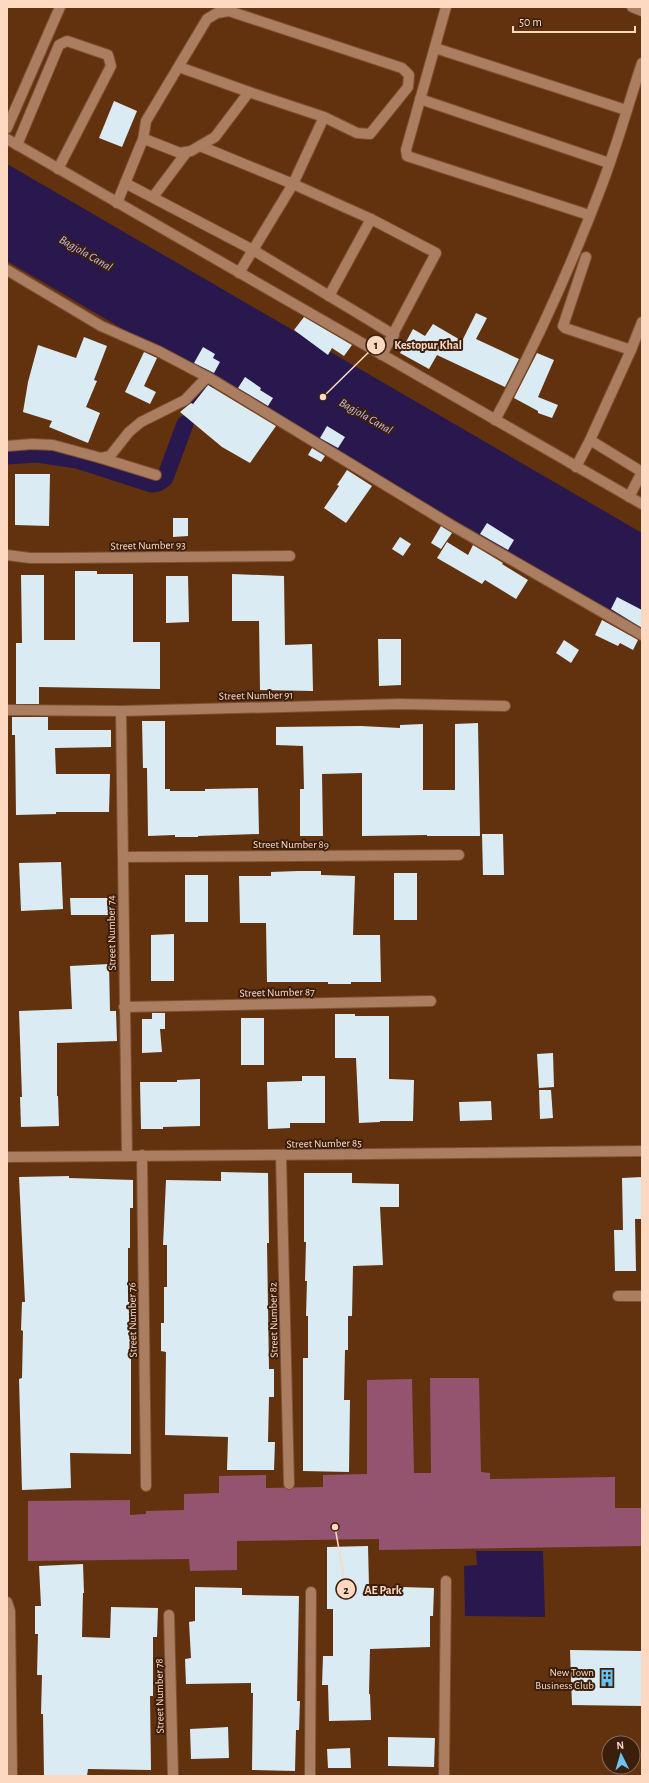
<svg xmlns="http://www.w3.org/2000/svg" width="649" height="1783" font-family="'Alegreya Sans',sans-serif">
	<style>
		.green { fill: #945470 }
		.water { fill: #28184d }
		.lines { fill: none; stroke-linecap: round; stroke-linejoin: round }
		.canal { stroke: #28184d; stroke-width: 17 }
		.building { fill: #dbebf4 }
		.minor-casing { stroke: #7e502f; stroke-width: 12 }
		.minor { stroke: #ab7d61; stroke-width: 10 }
		.labels { text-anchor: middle; stroke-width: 4; stroke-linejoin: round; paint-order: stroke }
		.street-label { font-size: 11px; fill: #fed9c2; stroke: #3b1f0d }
		.poi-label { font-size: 11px; fill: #fed9c2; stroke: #3b1f0d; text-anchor: end }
		.water-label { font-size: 12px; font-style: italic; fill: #c6bdf2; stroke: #3b1f0d }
		.leader { fill: none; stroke: #fed9c2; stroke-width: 1.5 }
		.callout-dot { fill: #fed9c2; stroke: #3b1f0d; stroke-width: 1.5 }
		.mark-label { font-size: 12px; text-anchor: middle; font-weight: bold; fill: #111 }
		.callout-label { font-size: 12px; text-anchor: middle; font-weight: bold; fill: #fed9c2; stroke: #3b1f0d; stroke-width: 4; stroke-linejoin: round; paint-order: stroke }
	</style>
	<rect width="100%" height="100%" fill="#62320f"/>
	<path class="green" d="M430,1378H479L481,1472L490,1473V1479L615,1477V1508H642V1546L379,1550V1539L237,1541V1570L190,1571L189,1559L28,1561V1501L130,1500V1515L146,1514V1511L184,1510V1494L219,1493V1476L266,1475V1488L323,1487V1475L367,1474V1380L412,1379L414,1473H431Z"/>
	<g class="water">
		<path d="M7,164L642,533V634L7,261Z"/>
		<path d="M476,1551H543L545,1617L465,1616L464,1566L477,1565Z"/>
	</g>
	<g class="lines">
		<g class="canal">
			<path d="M196,401L206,383"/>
			<path d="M7,456L37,454L77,460L151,484L158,483L165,478L185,424"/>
		</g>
	</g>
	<g class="building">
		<path d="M114,101L137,111L122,147L99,138Z"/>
		<path d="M476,313L487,318L476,339L519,359L505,387L437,355L429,369L400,353L413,329L425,336L433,324L462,341Z"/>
		<path d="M304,317L352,345L344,356L332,348L328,355L294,330Z"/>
		<path d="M84,337L107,346L94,380L97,381L86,407L100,413L88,443L49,427L52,421L23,412L28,382L38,345L76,358Z"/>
		<path d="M203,347L215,354L213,358L220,362L214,373L194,363Z"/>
		<path d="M144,352L157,358L144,386L156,392L150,404L125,392Z"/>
		<path d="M537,353L554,360L538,397L558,405L552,418L538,413V411L514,398Z"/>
		<path d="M245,377L261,388L260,390L273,398L268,406L238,388Z"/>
		<path d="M208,385L276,426L250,463L222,447L180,412L191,403L193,404Z"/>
		<path d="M327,426L345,437L338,448L320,438Z"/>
		<path d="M312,448L325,456L321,462L308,455Z"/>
		<path d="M347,470L372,486L346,523L324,508L339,486L337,485Z"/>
		<path d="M15,474H50L49,526L15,525Z"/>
		<path d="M173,518H188V536L173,537Z"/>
		<path d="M487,523L514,540L508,550L480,534Z"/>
		<path d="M441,526L452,533L441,549L431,543Z"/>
		<path d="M400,537L411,544L403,556L392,549Z"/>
		<path d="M447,542L468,555L473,545L503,563L502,564L528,580L516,599L485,580L482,584L437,558Z"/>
		<path d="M75,571H97V574H133V642H160V689L39,687V704H16V643H22L21,575H44V640H75Z"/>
		<path d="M232,574L284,576L285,645L312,644L313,691L260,690L259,621H232Z"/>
		<path d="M166,576H188L189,622L166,623Z"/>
		<path d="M617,597L642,610V628L611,609Z"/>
		<path d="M602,620L638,640L633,650L620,643L618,646L595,635Z"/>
		<path d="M378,639H401V685L379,686Z"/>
		<path d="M564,640L579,650L571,663L556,653Z"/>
		<path d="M12,717H48V730H111V747L55,748L56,774H110L109,812H56V814L16,815L15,735H12Z"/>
		<path d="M142,721H165V789H170V791H205V789L258,788L259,834L198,836V837H175V835L148,836L147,768H143Z"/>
		<path d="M478,723L480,836H427V835L362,836V773L322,774L323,836H300V789H304L303,746L276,745V727L361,726L400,728V725L423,724V790H455V724Z"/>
		<path d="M482,834H503L504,875H483Z"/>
		<path d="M61,862L63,909L21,911L19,863Z"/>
		<path d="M298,871H321V875L355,876L353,935H380L381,982H351V984H328V982H267L266,923H240L239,876H271V872Z"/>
		<rect x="394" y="873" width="23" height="47"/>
		<rect x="185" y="875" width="23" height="47"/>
		<path d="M70,898H110V915H71Z"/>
		<path d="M174,934V981H151V935Z"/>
		<path d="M109,964L110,1011H116L117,1041L57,1043V1096H58L59,1126L21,1127L20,1097H22L19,1011L72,1009L70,966Z"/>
		<path d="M152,1013H165V1029H160L162,1052L142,1053V1019H152Z"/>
		<path d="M335,1014H355V1016H389V1079L414,1080L413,1121H380V1122L359,1123L356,1058H335Z"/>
		<rect x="241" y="1018" width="23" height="47"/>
		<path d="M553,1053L554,1087L539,1088L537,1054Z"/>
		<path d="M302,1076H325V1123H290V1128L268,1129L267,1082L302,1081Z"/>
		<path d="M200,1079V1126L163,1127V1129H141L140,1082H177V1080Z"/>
		<path d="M539,1090H551L553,1118L540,1119Z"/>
		<path d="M491,1101L492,1120L460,1121L459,1102Z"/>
		<path d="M221,1172L268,1173L269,1243H267L269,1369H274V1397H269L268,1442H275L274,1470H227L228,1437L165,1435L166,1352L161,1351V1323H164V1287H167V1245H163L166,1180L221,1181Z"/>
		<path d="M304,1173H352V1183L399,1184V1207H380L383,1265L353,1266L352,1316H348V1350H345L344,1400H350L349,1472L303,1471V1358H308V1316H306L307,1281H305L306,1242H304Z"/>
		<path d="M69,1176V1178L133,1180V1208H130V1248H128V1302H135V1330H131V1454L70,1453L71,1488L22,1490L19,1379L22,1378L23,1331L21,1330L22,1302H25L19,1177Z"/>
		<path d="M642,1177V1219H635L636,1271H615L614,1230H623L622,1178Z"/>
		<path d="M368,1546L369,1586L434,1588L433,1616H430V1647L370,1649L369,1694H370L371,1720L329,1721L328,1685H322L323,1656H333V1609H327V1547Z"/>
		<path d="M83,1564L84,1593H83L82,1637L110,1638L111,1607L158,1608L157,1637H153V1696H150L151,1770L88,1769L87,1776H44L43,1714H41L42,1675H37L38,1634H35V1606H41L39,1566Z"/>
		<path d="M195,1587L242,1588V1595L299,1596L297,1701H300L299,1730H296L295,1771L252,1770L253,1693H251V1683L186,1684L185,1659L191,1658L189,1622L195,1621Z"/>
		<path d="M570,1650L642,1651V1706L572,1705Z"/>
		<path d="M228,1727L229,1758L191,1759L190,1729Z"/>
		<path d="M388,1737L435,1738L434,1767L388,1766Z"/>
		<path d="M350,1748L351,1768H328L327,1749Z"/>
	</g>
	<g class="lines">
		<g class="minor-casing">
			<g id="minor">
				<path d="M446,7L406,150L407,156L589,215"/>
				<path d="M632,7L642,11"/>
				<path d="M435,48L626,110"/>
				<path d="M179,67L249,92"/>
				<path d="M420,99L609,163"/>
				<path d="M7,128L60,7"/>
				<path d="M7,139L642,504"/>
				<path d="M143,140L146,121L207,19L217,13L229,11L402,68L409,75L408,87L370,134L357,133L324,117"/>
				<path d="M17,145L59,45L67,41L108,55L111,66L58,169"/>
				<path d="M200,146L293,184L371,219L436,253L382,355"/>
				<path d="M125,183L253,250L394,335"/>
				<path d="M153,197L186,153"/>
				<path d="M117,203L141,144L143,140H147L180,153L191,151L215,137L249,92L324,117L293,184L239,273"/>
				<path d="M586,257L563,326L565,328L631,350"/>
				<path d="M7,270L101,326L158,351L211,379L451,525L642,635"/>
				<path d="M329,296L371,219"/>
				<path d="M495,420C535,346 570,269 600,190C616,149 628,105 642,63"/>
				<path d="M7,446L32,444L53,445L101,458L110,456L129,432L141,422L185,400L207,377"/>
				<path d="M101,458L156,475"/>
				<path d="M576,467L590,440"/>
				<path d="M629,497L642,472L590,440L631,350L642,322"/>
				<path d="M7,555L30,558H60L290,556"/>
				<path d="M7,710L121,711L400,704L505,706"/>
				<path d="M121,711L127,1155"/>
				<path d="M123,857L459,855"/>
				<path d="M124,1007L431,1001"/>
				<path d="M142,1155L146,1486"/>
				<path d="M281,1156L289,1484"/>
				<path d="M7,1157C219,1154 430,1155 642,1151"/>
				<path d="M618,1296H642"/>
				<path d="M7,1602L10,1611L12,1776"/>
				<path d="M169,1615L173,1776"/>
				<path d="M310,1776L311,1592"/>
				<path d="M444,1776L446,1581"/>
			</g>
		</g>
		<use href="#minor" class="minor"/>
	</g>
	<defs>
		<g id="building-bare" transform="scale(1.38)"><path d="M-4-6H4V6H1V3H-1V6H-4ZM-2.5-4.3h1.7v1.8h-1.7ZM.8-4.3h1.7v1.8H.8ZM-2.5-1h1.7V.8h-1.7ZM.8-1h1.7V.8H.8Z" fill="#6ac3f1" stroke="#3b1f0d" stroke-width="2.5" paint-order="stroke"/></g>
	</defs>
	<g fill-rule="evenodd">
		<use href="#building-bare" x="607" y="1678"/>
	</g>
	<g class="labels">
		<g class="street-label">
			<text transform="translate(148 545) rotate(-1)" y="4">Street Number 93</text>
			<text transform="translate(256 695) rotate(-1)" y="4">Street Number 91</text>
			<text x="291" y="848">Street Number 89</text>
			<text transform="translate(111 933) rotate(-91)" y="4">Street Number 74</text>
			<text transform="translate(277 992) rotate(-1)" y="4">Street Number 87</text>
			<text transform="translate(324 1143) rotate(-1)" y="4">Street Number 85</text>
			<text transform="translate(132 1320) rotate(-91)" y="4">Street Number 76</text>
			<text transform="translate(273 1320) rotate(-91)" y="4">Street Number 82</text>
			<text transform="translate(159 1696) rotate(-91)" y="4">Street Number 78</text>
		</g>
		<g class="poi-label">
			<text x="594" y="1676">New Town<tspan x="594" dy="13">Business Club</tspan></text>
		</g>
		<g class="water-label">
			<text transform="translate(86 253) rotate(30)" y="4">Bagjola Canal</text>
			<text transform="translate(366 416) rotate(30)" y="4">Bagjola Canal</text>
		</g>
	</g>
	<path class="leader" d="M323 397L376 345M335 1527L346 1589"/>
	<g class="callout-dot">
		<circle cx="323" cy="397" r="4"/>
		<circle cx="335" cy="1527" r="4"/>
		<circle cx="376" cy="345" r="10"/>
		<circle cx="346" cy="1589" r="10"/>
	</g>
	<g class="mark-label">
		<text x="376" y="349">1</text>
		<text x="346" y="1594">2</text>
	</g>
	<g class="callout-label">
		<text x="428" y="349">Kestopur Khal</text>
		<text x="383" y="1594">AE Park</text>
	</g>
	<rect width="649" height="1783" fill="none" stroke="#fed9c2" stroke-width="16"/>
	<g transform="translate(621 1755) rotate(355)"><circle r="19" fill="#3b1f0d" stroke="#896955"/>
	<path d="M0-3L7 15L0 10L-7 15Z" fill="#6ac3f1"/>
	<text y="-6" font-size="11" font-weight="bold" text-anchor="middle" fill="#fed9c2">N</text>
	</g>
	<path d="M513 26v6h122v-6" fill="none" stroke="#fed9c2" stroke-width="2"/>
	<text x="519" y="26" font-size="12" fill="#fed9c2" stroke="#3b1f0d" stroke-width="3" paint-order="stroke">50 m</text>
</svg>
